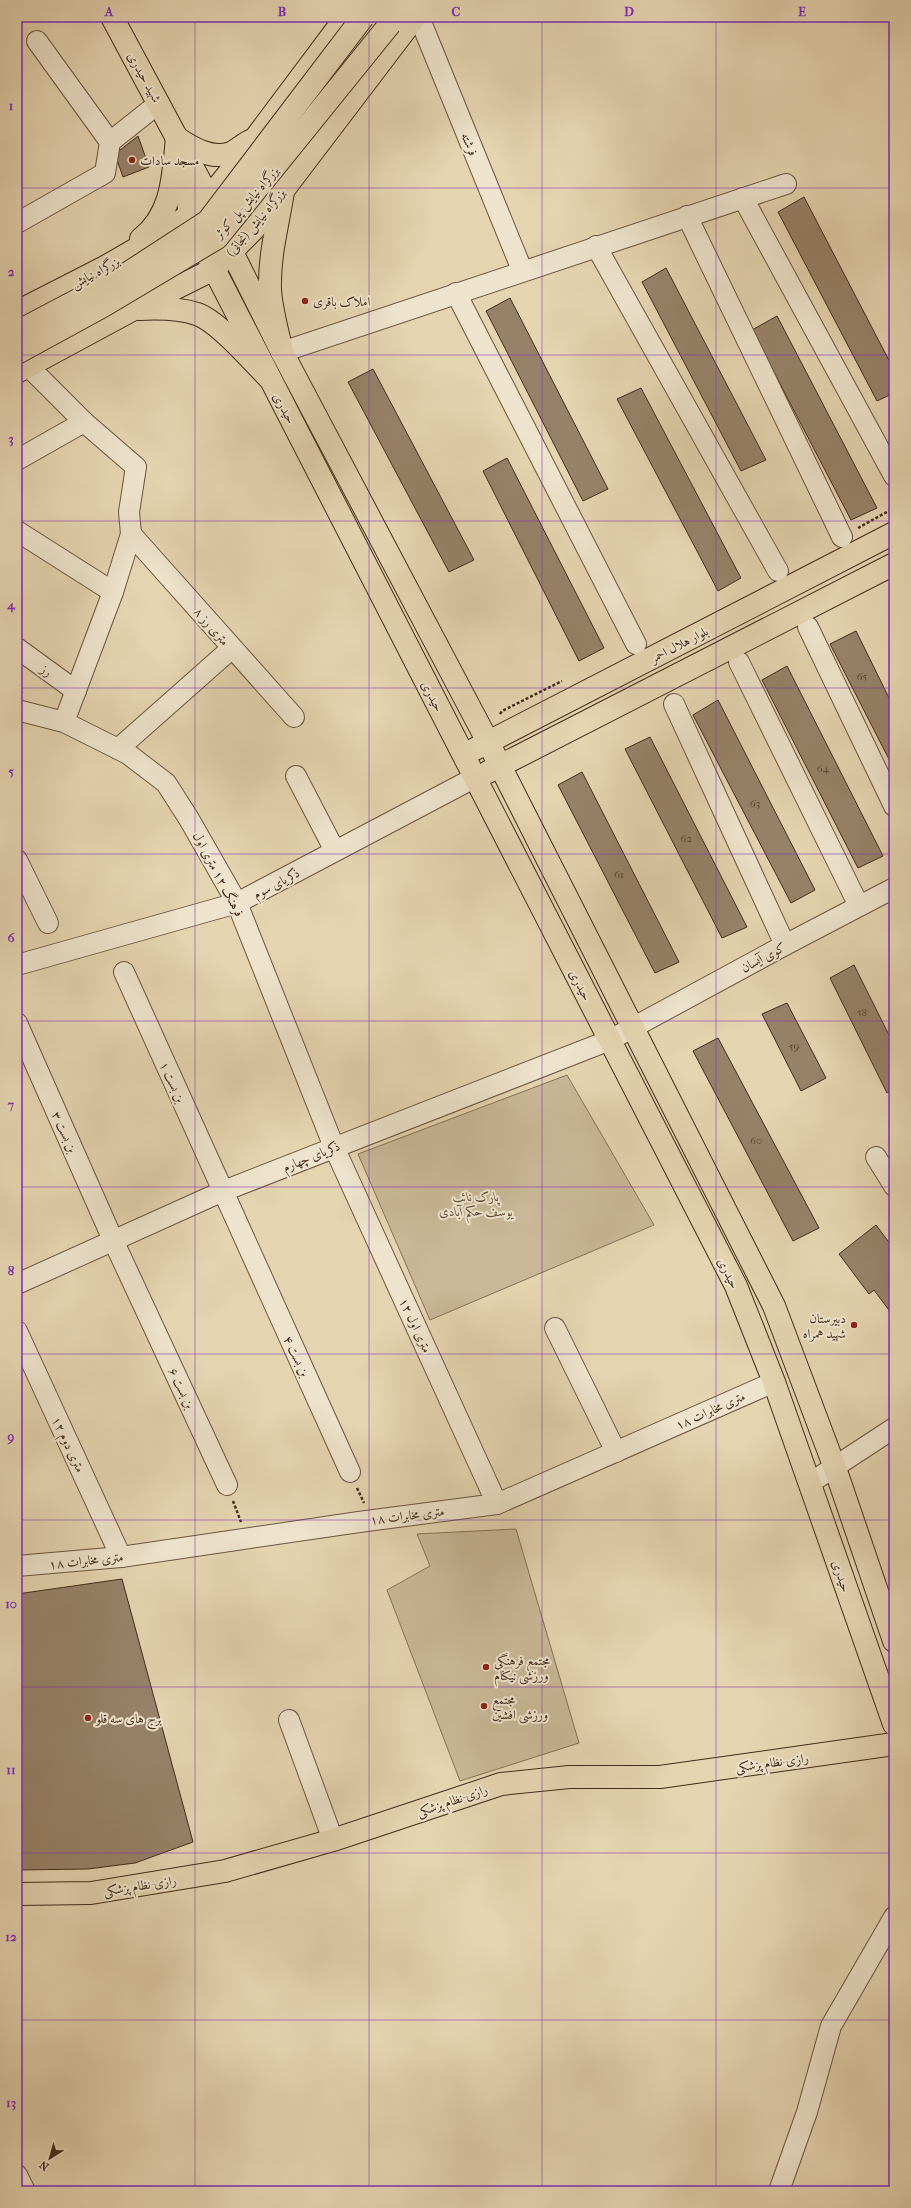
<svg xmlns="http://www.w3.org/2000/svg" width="911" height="2208" font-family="'IM FELL French Canon',Amiri,serif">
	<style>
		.green { fill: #c9b797; stroke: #86705a }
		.building { fill: #978269; stroke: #432a1c }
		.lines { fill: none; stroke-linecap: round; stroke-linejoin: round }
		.minor-casing { stroke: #6c5441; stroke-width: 22 }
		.major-casing { stroke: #432a1c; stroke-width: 24 }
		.highway-casing { stroke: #432a1c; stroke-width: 24 }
		.path { stroke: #432a1c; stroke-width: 2.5; stroke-dasharray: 3 2; stroke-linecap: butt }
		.minor { stroke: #eee3cc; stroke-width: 20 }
		.major { stroke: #e5d4b0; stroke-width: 22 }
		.highway { stroke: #e5d4b0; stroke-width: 22 }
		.highway-bridge-casing { stroke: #432a1c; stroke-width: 24; stroke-linecap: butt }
		.highway-bridge { stroke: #e5d4b0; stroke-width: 22 }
		.grid { fill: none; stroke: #7b2cbf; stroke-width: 1; stroke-opacity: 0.55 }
		.poi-dot { fill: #8f2418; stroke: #eee3cc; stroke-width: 1.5 }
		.labels { text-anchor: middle; stroke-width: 4; stroke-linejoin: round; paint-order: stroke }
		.number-label { font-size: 11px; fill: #58402f }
		.street-label { font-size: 13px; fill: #432a1c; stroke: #eee3cc }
		.poi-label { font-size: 13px; fill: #432a1c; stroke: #eee3cc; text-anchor: start }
		.park-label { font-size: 13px; font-style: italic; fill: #5e4635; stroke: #eee3cc }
		.neatline { fill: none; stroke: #7b2cbf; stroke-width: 1.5 }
		.grid-label { font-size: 13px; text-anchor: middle; font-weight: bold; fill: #7b2cbf }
	</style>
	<rect width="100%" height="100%" fill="#e5d4b0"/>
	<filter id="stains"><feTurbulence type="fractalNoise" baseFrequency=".005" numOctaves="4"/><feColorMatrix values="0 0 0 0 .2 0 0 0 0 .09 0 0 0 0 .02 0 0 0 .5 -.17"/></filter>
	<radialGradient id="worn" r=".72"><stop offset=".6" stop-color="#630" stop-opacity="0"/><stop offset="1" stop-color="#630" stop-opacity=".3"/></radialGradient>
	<g class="green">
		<path d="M567,1075L654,1225L430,1320L358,1154Z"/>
		<path d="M516,1529L579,1743L460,1781L387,1590L430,1566L417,1534Z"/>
	</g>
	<g class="building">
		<path d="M138,136L149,167L123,177L115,154Z"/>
		<path d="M804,197L894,370V393L877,401L778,212Z"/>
		<path d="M666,268L766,460L741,471L642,282Z"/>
		<path d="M510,298L608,489L583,501L486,311Z"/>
		<path d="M777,316L877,508L851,520L752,330Z"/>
		<path d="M373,369L474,560L449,572L348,382Z"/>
		<path d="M641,388L741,578L718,591L617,399Z"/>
		<path d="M507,458L604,648L579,661L483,471Z"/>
		<path d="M856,631L894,708V769L830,644Z"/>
		<path d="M787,666L883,856L858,868L762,680Z"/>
		<path d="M718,700L815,890L791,903L693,715Z"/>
		<path d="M650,737L747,927L722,938L625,749Z"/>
		<path d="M582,772L679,962L655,973L558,785Z"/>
		<path d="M854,965L894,1045V1090L887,1093L830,978Z"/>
		<path d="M787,1003L826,1078L801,1091L762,1014Z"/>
		<path d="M718,1038L819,1228L793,1241L693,1051Z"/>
		<path d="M876,1225L894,1249V1317L874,1290L869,1294L839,1254Z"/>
		<path d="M122,1579L193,1842L135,1863L88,1869L17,1870V1594Z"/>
	</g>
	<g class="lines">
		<g class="minor-casing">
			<g id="minor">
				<path d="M419,17L522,270"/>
				<path d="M37,41L110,142"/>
				<path d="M743,198L894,476"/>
				<path d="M687,216L842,537"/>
				<path d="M17,223L105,173L110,142L159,103"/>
				<path d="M596,246L778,571"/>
				<path d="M456,293L636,644"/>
				<path d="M282,352L786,184"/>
				<path d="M28,366L84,422L136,467L129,512L131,534L113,592L64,722"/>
				<path d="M17,460L84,422"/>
				<path d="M17,531L113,592"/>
				<path d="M131,534L294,717"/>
				<path d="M808,627L894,806"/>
				<path d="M17,648L76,691"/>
				<path d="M739,662L859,906"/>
				<path d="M674,704L785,945"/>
				<path d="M17,710L64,722L128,754L166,783L189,819L237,903L334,1147L497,1504"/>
				<path d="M118,749L231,649"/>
				<path d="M296,776L335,851"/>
				<path d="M17,860L48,923"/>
				<path d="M17,965L237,903L474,778"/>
				<path d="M124,972L350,1472"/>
				<path d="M17,1023L113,1240L227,1485"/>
				<path d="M876,1157L894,1186"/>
				<path d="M17,1284L221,1192L610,1040L785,945L894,888"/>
				<path d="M555,1328L616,1452"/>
				<path d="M17,1331L121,1557"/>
				<path d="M810,1483L894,1428"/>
				<path d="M17,1566L121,1557L359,1522L497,1504L774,1382"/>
				<path d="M289,1720L333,1840"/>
				<path d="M17,2175L25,2191"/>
				<path d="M779,2191L807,2112L831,2026L894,1917"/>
			</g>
		</g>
		<g class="major-casing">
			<g id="major">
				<path d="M112,17L209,198L232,252L282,352L488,742L774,1306L835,1468L894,1641"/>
				<path d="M181,159L190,214L214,269L736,1286L774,1382L894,1724"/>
				<path d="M475,749L894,533"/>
				<path d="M488,772L894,564"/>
				<path d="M17,1894L91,1893L225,1871L333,1840L501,1784L569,1777H660L894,1744"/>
			</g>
		</g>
		<g class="highway-casing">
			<g id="highway">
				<path d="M141,239C173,214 173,176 177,138C192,148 212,160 231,153C237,150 244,144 250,141"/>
				<path d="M139,309C158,308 179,308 197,314C218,321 253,362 270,379"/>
				<path d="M17,312L105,267L171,229L190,214L209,198L233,168L346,17"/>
				<path d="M282,352C278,332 271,310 270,289C269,255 278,224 283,192"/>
				<path d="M17,372L132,310L214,269L253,230L415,17"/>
			</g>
		</g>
		<g class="path">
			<path d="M858,528L894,508"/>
			<path d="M500,714L502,711L562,681"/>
			<path d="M357,1488L364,1503"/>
			<path d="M233,1501L241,1522"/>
		</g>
		<use href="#minor" class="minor"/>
		<use href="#major" class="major"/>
		<use href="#highway" class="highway"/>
		<g class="highway-bridge-casing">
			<g id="highway-bridge">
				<path d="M17,332L125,275L208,221L363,17"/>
				<path d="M17,353L103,306L217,238L390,24"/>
			</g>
		</g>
		<use href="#highway-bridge" class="highway-bridge"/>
	</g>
	<path class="grid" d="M195,17V2191M369,17V2191M542,17V2191M716,17V2191M17,188H894M17,355H894M17,521H894M17,688H894M17,854H894M17,1021H894M17,1187H894M17,1354H894M17,1520H894M17,1687H894M17,1853H894M17,2020H894"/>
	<g class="poi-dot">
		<circle cx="132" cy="160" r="4"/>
		<circle cx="305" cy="301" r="4"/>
		<circle cx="854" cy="1325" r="4"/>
		<circle cx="486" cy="1667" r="4"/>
		<circle cx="484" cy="1706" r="4"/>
		<circle cx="88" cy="1718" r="4"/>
	</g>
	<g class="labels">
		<g class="number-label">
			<text x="862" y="680">65</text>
			<text x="823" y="772">64</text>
			<text x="755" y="807">63</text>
			<text x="686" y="842">62</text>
			<text x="619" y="878">61</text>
			<text x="862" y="1016">58</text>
			<text x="794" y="1050">59</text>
			<text x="756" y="1144">60</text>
		</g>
		<g class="street-label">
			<text transform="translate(145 77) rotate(61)" y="5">شهید حیدری</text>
			<text transform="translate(470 144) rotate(68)" y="5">فرشته</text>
			<text transform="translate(246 202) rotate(-49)" y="5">بزرگراه نیایش-پل کوثر</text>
			<text transform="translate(255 222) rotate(-50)" y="5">بزرگراه نیایش (نجاتی)</text>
			<text transform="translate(95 272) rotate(-28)" y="5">بزرگراه نیایش</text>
			<text transform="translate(285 408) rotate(62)" y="5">حیدری</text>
			<text transform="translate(212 626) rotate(49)" y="5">۸ متری رز</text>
			<text transform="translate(679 644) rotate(-27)" y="5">بلوار هلال احمر</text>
			<text transform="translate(47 670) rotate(36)" y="5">رز</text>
			<text transform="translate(433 696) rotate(63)" y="5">حیدری</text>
			<text transform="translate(219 874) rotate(62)" y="5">فرهنگ ۱۲ متری اول</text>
			<text transform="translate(276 883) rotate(-28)" y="5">ذکریای سوم</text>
			<text transform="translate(763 957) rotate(-28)" y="5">کوی آیسان</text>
			<text transform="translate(581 985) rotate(63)" y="5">حیدری</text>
			<text transform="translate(173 1082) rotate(66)" y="5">بن بست ۱</text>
			<text transform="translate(65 1132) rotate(66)" y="5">بن بست ۳</text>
			<text transform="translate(311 1156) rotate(-22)" y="5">ذکریای چهارم</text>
			<text transform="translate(729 1273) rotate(64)" y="5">حیدری</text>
			<text transform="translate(416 1325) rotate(65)" y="5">۱۲ متری اول</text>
			<text transform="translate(297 1356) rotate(65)" y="5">بن بست ۴</text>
			<text transform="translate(182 1388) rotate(65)" y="5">بن بست ۶</text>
			<text transform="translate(710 1410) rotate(-24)" y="5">۱۸ متری مخابرات</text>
			<text transform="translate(69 1444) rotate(65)" y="5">۱۲ متری دوم</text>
			<text transform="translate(407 1515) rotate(-7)" y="5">۱۸ متری مخابرات</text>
			<text transform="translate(86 1560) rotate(-6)" y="5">۱۸ متری مخابرات</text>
			<text transform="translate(842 1576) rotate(71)" y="5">حیدری</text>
			<text transform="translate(772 1762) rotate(-8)" y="5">رازی-نظام پزشکی</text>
			<text transform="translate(452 1800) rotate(-19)" y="5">رازی-نظام پزشکی</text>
			<text transform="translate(140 1885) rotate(-9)" y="5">رازی-نظام پزشکی</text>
		</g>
		<g class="poi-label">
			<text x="140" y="165">مسجد سادات</text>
			<text x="313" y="306">املاک باقری</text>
			<text x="846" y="1323" text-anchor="end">دبیرستان<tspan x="846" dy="15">شهید همراه</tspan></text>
			<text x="494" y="1665">مجتمع فرهنگی<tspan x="494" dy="15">ورزشی نیکنام</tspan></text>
			<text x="492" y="1704">مجتمع<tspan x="492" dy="15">ورزشی افشین</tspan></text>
			<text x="96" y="1723">برج های سه قلو</text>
		</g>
		<g class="park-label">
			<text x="476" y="1201">پارک نائب<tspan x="476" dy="15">یوسف حکم آبادی</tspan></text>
		</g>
	</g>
	<rect width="911" height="2208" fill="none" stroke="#e5d4b0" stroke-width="44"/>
	<g transform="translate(50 2158) rotate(217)" stroke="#eee3cc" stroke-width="3" paint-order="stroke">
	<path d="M0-3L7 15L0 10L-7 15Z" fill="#432a1c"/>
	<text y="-6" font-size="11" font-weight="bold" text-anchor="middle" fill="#432a1c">N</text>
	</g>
	<rect x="22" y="22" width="867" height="2164" class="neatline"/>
	<g class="grid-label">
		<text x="109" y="16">A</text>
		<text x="282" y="16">B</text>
		<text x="456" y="16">C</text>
		<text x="629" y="16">D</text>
		<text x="802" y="16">E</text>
		<text x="11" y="110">1</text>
		<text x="11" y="276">2</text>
		<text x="11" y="443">3</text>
		<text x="11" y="609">4</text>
		<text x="11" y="776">5</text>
		<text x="11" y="942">6</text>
		<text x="11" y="1109">7</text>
		<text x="11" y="1275">8</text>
		<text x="11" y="1441">9</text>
		<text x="11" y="1608">10</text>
		<text x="11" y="1774">11</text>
		<text x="11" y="1941">12</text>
		<text x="11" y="2107">13</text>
	</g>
	<rect width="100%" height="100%" filter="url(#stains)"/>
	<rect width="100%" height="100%" fill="url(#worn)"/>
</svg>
